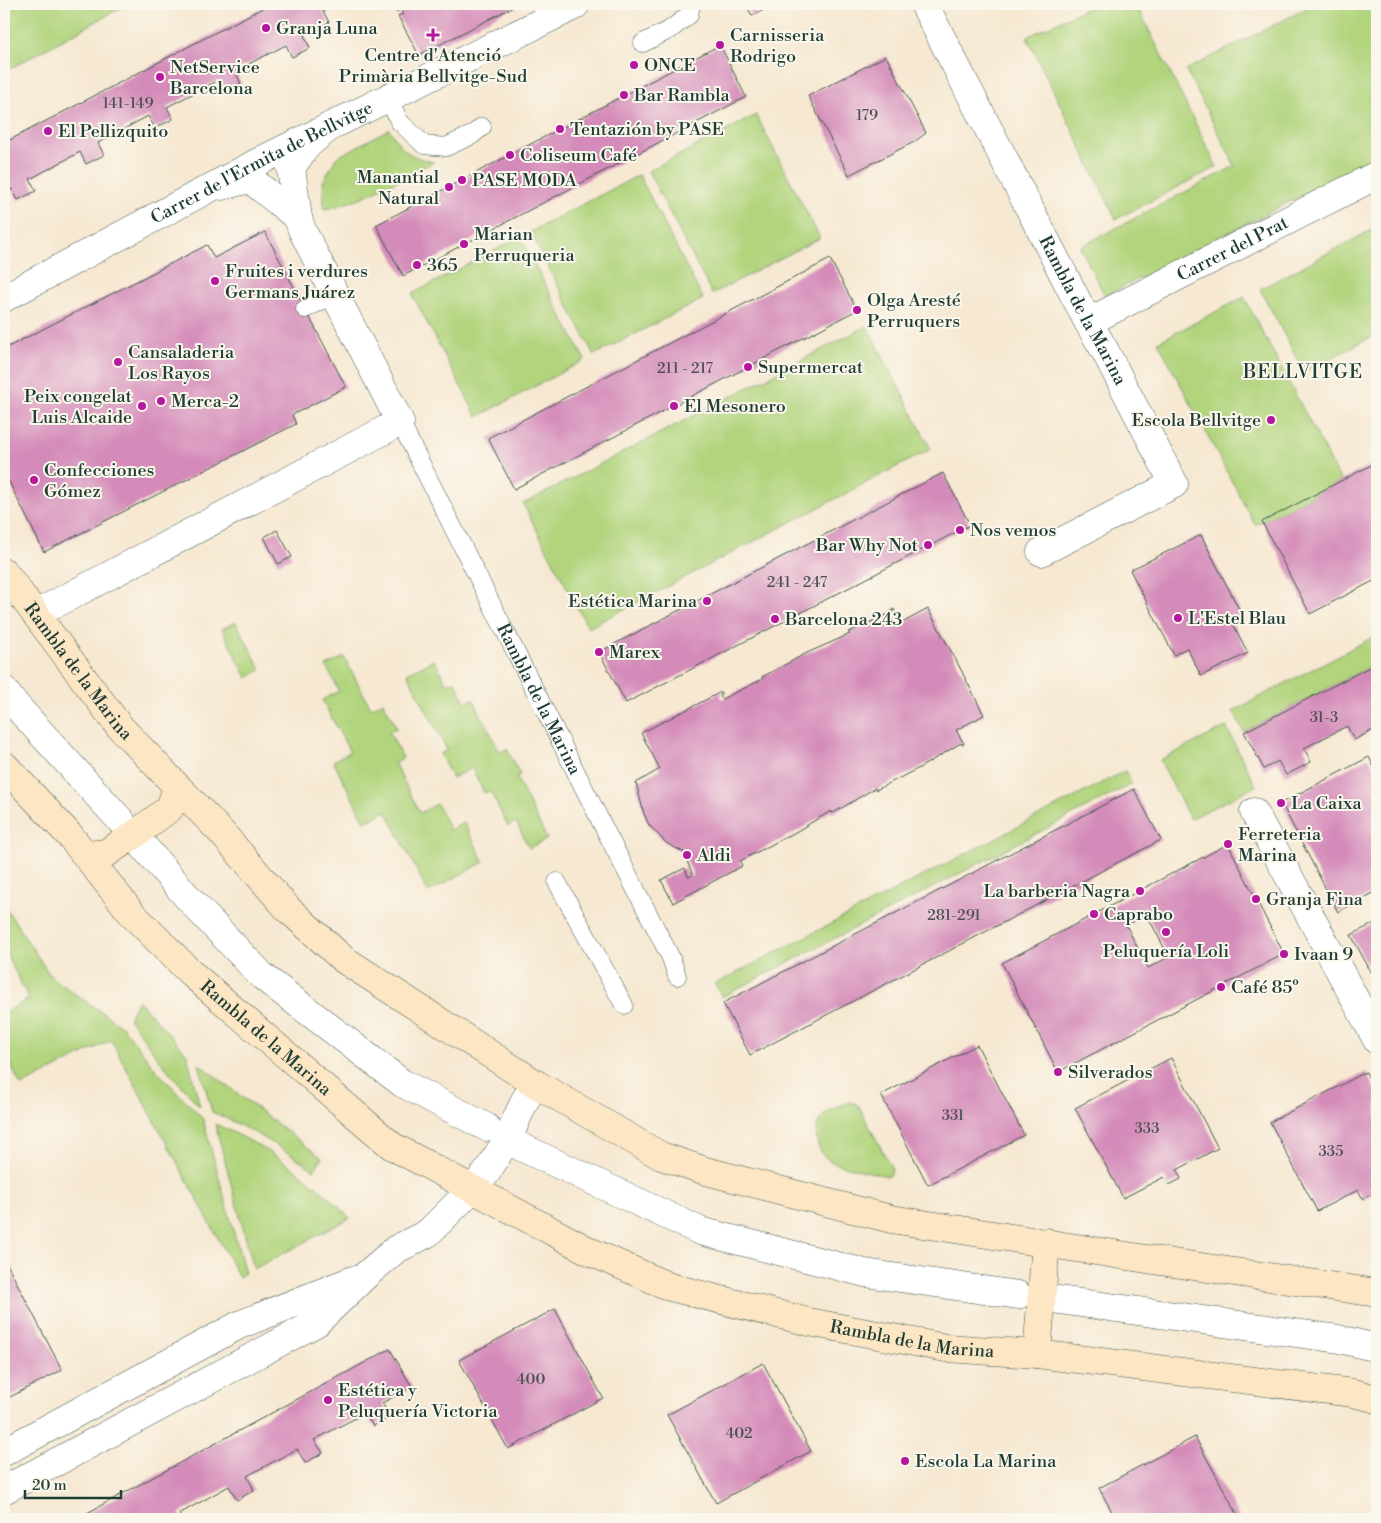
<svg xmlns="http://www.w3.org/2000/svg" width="1381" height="1523" font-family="'Libre Bodoni',serif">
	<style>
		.green { fill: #b1d47d; stroke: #688858 }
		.building { fill: #d48bb9; fill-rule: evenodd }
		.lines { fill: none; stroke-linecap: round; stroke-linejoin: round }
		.lane-casing { stroke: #3f574c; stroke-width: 19 }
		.street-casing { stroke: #3f574c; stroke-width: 29 }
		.secondary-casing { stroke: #3f574c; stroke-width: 29 }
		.lane { stroke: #fff; stroke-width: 18 }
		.street { stroke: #fff; stroke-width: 28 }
		.secondary { stroke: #fce6c4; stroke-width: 28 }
		.poi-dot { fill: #b5179e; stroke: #fbf7ec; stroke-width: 2 }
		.labels { text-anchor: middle; stroke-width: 4; stroke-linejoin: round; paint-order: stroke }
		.number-label { font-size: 15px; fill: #4c5055 }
		.poi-label { font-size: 18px; fill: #1f3d34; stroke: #fbf7ec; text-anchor: start }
		.street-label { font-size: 18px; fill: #1f3d34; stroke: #fbf7ec }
		.neighbourhood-label { font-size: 19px; letter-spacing: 1px; fill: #1f3d34; stroke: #fbf7ec }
	</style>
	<rect width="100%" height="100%" fill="#fbf7ec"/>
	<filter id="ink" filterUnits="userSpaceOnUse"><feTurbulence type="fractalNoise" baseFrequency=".02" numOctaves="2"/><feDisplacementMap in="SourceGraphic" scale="10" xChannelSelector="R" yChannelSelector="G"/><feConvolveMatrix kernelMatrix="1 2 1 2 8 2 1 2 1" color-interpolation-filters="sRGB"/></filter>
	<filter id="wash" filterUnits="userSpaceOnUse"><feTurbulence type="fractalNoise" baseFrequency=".0096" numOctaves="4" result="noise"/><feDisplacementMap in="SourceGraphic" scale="20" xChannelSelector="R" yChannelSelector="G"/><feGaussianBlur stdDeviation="1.12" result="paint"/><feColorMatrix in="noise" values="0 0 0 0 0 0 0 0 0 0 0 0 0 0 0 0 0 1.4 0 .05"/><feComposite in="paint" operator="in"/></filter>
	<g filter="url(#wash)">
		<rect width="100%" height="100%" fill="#f6e8d1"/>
		<g class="green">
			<path d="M4,4H128L4,72Z"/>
			<path d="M1095,4H1136L1217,167L1116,219L1027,37Z"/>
			<path d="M1315,4H1377V157L1105,296L1080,247L1235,166L1186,70Z"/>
			<path d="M756,115L820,238L712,294L648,171Z"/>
			<path d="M389,129C402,151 410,157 434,162C400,179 361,202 324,209L323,182L336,158Z"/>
			<path d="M639,175L703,299L594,355L530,232Z"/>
			<path d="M1377,227V334L1304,372L1260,289Z"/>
			<path d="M520,237L585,360L477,417L412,294Z"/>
			<path d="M1244,297L1341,481L1255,525L1158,342Z"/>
			<path d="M867,326L931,449L588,628L523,504Z"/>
			<path d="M236,622L261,670L247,678L222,629Z"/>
			<path d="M1377,635V663L1244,732L1233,711Z"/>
			<path d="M344,657L371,708L383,702L397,728L389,732L403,758L394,763L420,813L437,804L450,830L464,823L484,862L428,892L386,811L365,822L333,761L350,752L322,700L339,691L326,666Z"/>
			<path d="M434,660L447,684L455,681L466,703L473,699L500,752L507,749L520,775L516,777L547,839L529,848L516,822L508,826L490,791L484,793L472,768L452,778L440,754L447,750L407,673Z"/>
			<path d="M1226,727L1256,786L1190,819L1160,760Z"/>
			<path d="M1125,771L1132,784L722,997L715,984Z"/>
			<path d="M4,905L51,977L123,1027L156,1070L203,1119L245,1273L239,1277L111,1040L21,1086L4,1051V1013L29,999L4,950Z"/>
			<path d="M138,1000L187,1054L200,1107L160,1061L129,1018Z"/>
			<path d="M199,1064L322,1158L314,1170C280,1146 250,1129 212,1112Z"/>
			<path d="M849,1102L855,1103L858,1105L891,1167L892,1170L890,1175L886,1176C873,1172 840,1167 830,1161C815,1151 811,1127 825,1114C832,1109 842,1105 849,1102Z"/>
			<path d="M215,1124C266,1146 311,1177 350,1218L254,1269Z"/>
		</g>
		<g id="blocks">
			<g class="building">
				<path d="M270,4H319L329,22L304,35L310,48L292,57L286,45L235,71L241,83L223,93L217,81L167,107L173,119L155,128L148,116L98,143L104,155L86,164L80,152L30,179L36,191L18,200L12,189L4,193V143Z"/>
				<path d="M392,4H519L419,55L398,16L403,14L401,9L396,12Z"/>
				<path d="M746,4H775L752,16Z"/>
				<path d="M720,45L746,97L403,276L376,225Z"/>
				<path d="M886,56L926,133L914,142L849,175L808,96Z"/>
				<path d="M265,232L346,387L292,415L296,424L44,552L4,472V349L207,245L214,258Z"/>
				<path d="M830,259L857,310L514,489L488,438Z"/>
				<path d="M1377,462V579L1310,614L1262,522Z"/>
				<path d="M943,473L970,525L626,703L599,652Z"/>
				<path d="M277,530L292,557L278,564L264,537Z"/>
				<path d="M1201,535L1244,619L1233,624L1248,653L1201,676L1187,648L1174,655L1130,570Z"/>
				<path d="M894,609L900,624L928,609L956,660L984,715L956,730L964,744L962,745L961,743L921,767L876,790L875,788L835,812L832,813L831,811L792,834L740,861L742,866L673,903L661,880L685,868L688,877L693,875L683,852L666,843L649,825L644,814L636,783L660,769L641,733L721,692V694L720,696L722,699L763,679L762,677L807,653L850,634L848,632L851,631L893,612L892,610Z"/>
				<path d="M1377,663V710L1372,712L1377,722V728L1354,740L1347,726L1304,748L1311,762L1286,775L1278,761L1264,769L1244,732Z"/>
				<path d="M1369,757L1377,773V891L1338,912L1281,803Z"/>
				<path d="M1134,789L1161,840L750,1055L723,1003Z"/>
				<path d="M1228,844L1284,954L1058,1072L1002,963ZM1147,915L1169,957L1148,968L1126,925Z"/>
				<path d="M1377,922V969L1371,972L1351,935Z"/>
				<path d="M977,1045L1024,1135L928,1185L881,1095Z"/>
				<path d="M1171,1058L1218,1148L1177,1170L1181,1179L1169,1185L1164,1177L1123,1198L1075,1108Z"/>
				<path d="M1366,1072L1377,1093V1180L1371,1183L1376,1192L1363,1199L1358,1190L1317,1211L1270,1122Z"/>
				<path d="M6,1262L62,1370L4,1400V1264Z"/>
				<path d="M555,1309L603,1398L508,1449L459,1360Z"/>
				<path d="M390,1349L412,1387L382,1403L390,1417L373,1426L365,1413L314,1440L323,1453L305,1463L297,1449L247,1476L254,1490L237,1500L229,1486L179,1514L182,1519H76Z"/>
				<path d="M763,1363L811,1451L716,1503L667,1415Z"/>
				<path d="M1195,1437L1240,1519H1116L1099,1488Z"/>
			</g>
		</g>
	</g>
	<g filter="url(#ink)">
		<use href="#blocks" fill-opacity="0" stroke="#3f574c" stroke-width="1"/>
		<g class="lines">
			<g class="lane-casing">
				<g id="lane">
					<path d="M643,43L671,29L689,15L691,4"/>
					<path d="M388,97L399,121L424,145L446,147L472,135L482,127"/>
					<path d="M305,309L335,294"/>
					<path id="s1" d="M400,422L601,822L671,958L677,976"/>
					<path d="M557,882L624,1005"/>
				</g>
			</g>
			<g class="street-casing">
				<g id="street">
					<path id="s2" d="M924,4L1088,322L1104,349L1174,484L1041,552"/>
					<path d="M222,186L250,179L298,218"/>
					<path id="s3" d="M4,298L264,159L574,6L576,4"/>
					<path id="s4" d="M1088,322L1377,175"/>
					<path d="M36,614L400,422L302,230L298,218L291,168L306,146L332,125"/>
					<path d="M4,690L11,700L121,821"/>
					<path d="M1254,812L1377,1040"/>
					<path d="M144,847L190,900L262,976L402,1083L486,1127"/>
					<path d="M519,1146L700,1231L865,1273L1018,1295"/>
					<path d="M1052,1299L1339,1339L1377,1348"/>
					<path d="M4,1452L239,1325L353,1280"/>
					<path d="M4,1490L316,1323L366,1275L395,1250L428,1233L473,1188L487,1172L508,1138L525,1100L536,1084"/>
				</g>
			</g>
			<g class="secondary-casing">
				<g id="secondary">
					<path id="s5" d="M4,572L119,726L221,832L288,909L343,959L536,1084L661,1156L706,1171L891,1219L1153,1260L1377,1293"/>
					<path id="s6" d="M4,765L71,837L133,915L192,974L392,1146L589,1251L670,1287L809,1322L946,1348L1037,1354L1353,1393L1377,1399"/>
					<path d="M86,855L106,853L134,835L170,808L177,787"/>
					<path d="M1037,1354L1046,1242"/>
				</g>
			</g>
			<use href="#lane" class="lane"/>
			<use href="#street" class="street"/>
			<use href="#secondary" class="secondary"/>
		</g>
	</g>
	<g class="poi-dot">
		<circle cx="266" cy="28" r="5"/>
		<path d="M430.5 27.5h5v5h5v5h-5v5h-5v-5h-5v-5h5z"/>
		<circle cx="720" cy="45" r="5"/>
		<circle cx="634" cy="65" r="5"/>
		<circle cx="160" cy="77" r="5"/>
		<circle cx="624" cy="95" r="5"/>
		<circle cx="560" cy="129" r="5"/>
		<circle cx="48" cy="131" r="5"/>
		<circle cx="510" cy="155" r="5"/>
		<circle cx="462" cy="180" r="5"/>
		<circle cx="449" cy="187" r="5"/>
		<circle cx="464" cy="244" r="5"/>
		<circle cx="417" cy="265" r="5"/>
		<circle cx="215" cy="281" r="5"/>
		<circle cx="857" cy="310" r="5"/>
		<circle cx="118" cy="362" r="5"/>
		<circle cx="748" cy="367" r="5"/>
		<circle cx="161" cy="401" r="5"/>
		<circle cx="142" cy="406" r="5"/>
		<circle cx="674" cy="406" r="5"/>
		<circle cx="1271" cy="420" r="5"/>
		<circle cx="34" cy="480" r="5"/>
		<circle cx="960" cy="530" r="5"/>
		<circle cx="928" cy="545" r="5"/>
		<circle cx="707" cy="601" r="5"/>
		<circle cx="1178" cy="618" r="5"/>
		<circle cx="775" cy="619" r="5"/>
		<circle cx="599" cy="652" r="5"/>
		<circle cx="1281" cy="803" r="5"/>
		<circle cx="1228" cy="844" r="5"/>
		<circle cx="687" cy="855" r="5"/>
		<circle cx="1140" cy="891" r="5"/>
		<circle cx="1256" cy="899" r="5"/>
		<circle cx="1094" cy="914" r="5"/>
		<circle cx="1166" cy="932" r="5"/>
		<circle cx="1284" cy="954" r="5"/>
		<circle cx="1221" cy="987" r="5"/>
		<circle cx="1058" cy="1072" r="5"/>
		<circle cx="328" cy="1400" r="5"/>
		<circle cx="905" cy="1461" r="5"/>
	</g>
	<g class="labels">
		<g class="number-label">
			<text x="128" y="108">141-149</text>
			<text x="867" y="120">179</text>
			<text x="685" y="373">211 - 217</text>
			<text x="797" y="587">241 - 247</text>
			<text x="1324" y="722">31-3</text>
			<text x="954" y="920">281-291</text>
			<text x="953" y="1120">331</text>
			<text x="1147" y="1133">333</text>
			<text x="1331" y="1156">335</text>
			<text x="531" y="1384">400</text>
			<text x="739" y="1438">402</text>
		</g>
		<g class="poi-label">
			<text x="276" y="34">Granja Luna</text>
			<text x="730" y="41">Carnisseria<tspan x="730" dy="21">Rodrigo</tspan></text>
			<text x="433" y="61" text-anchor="middle">Centre d'Atenció<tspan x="433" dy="21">Primària Bellvitge-Sud</tspan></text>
			<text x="644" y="71">ONCE</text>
			<text x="170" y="73">NetService<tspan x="170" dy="21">Barcelona</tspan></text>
			<text x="634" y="101">Bar Rambla</text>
			<text x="570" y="135">Tentazión by PASE</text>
			<text x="58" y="137">El Pellizquito</text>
			<text x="520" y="161">Coliseum Café</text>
			<text x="439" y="183" text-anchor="end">Manantial<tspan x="439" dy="21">Natural</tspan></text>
			<text x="472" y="186">PASE MODA</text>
			<text x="474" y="240">Marian<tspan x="474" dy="21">Perruqueria</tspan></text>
			<text x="427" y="271">365</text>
			<text x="225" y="277">Fruites i verdures<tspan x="225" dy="21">Germans Juárez</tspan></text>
			<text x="867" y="306">Olga Aresté<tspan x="867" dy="21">Perruquers</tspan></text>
			<text x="128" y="358">Cansaladeria<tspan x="128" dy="21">Los Rayos</tspan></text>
			<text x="758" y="373">Supermercat</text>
			<text x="132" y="402" text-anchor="end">Peix congelat<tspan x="132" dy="21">Luis Alcaide</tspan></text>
			<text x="171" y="407">Merca-2</text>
			<text x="684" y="412">El Mesonero</text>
			<text x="1261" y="426" text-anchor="end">Escola Bellvitge</text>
			<text x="44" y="476">Confecciones<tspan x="44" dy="21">Gómez</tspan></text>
			<text x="970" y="536">Nos vemos</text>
			<text x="918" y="551" text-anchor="end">Bar Why Not</text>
			<text x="697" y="607" text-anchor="end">Estética Marina</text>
			<text x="1188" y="624">L'Estel Blau</text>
			<text x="785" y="625">Barcelona 243</text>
			<text x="609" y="658">Marex</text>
			<text x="1291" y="809">La Caixa</text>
			<text x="1238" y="840">Ferreteria<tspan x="1238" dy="21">Marina</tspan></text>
			<text x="697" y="861">Aldi</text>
			<text x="1130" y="897" text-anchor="end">La barberia Nagra</text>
			<text x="1266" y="905">Granja Fina</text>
			<text x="1104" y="920">Caprabo</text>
			<text x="1166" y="957" text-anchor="middle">Peluquería Loli</text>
			<text x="1294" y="960">Ivaan 9</text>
			<text x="1231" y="993">Café 85º</text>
			<text x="1068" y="1078">Silverados</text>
			<text x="338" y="1396">Estética y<tspan x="338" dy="21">Peluquería Victoria</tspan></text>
			<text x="915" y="1467">Escola La Marina</text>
		</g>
		<g class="street-label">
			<text dy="6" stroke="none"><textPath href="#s3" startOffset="291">Carrer de l'Ermita de Bellvitge</textPath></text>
			<text dy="6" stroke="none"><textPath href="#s4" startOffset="162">Carrer del Prat</textPath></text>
			<text dy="6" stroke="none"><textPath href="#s2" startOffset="345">Rambla de la Marina</textPath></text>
			<text dy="6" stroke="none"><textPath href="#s5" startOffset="124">Rambla de la Marina</textPath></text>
			<text dy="6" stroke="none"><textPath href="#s1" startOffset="310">Rambla de la Marina</textPath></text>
			<text dy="6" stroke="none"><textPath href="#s6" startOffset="379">Rambla de la Marina</textPath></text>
			<text dy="6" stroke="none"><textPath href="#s6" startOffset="1105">Rambla de la Marina</textPath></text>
		</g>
		<g class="neighbourhood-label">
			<text x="1303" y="378">BELLVITGE</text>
		</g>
	</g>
	<rect width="1381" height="1523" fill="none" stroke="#fbf7ec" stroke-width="20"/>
	<path d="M25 1490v8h96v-8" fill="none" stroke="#1f3d34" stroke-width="2.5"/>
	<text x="32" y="1490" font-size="15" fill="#1f3d34" stroke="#fbf7ec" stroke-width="4" paint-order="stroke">20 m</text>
</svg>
